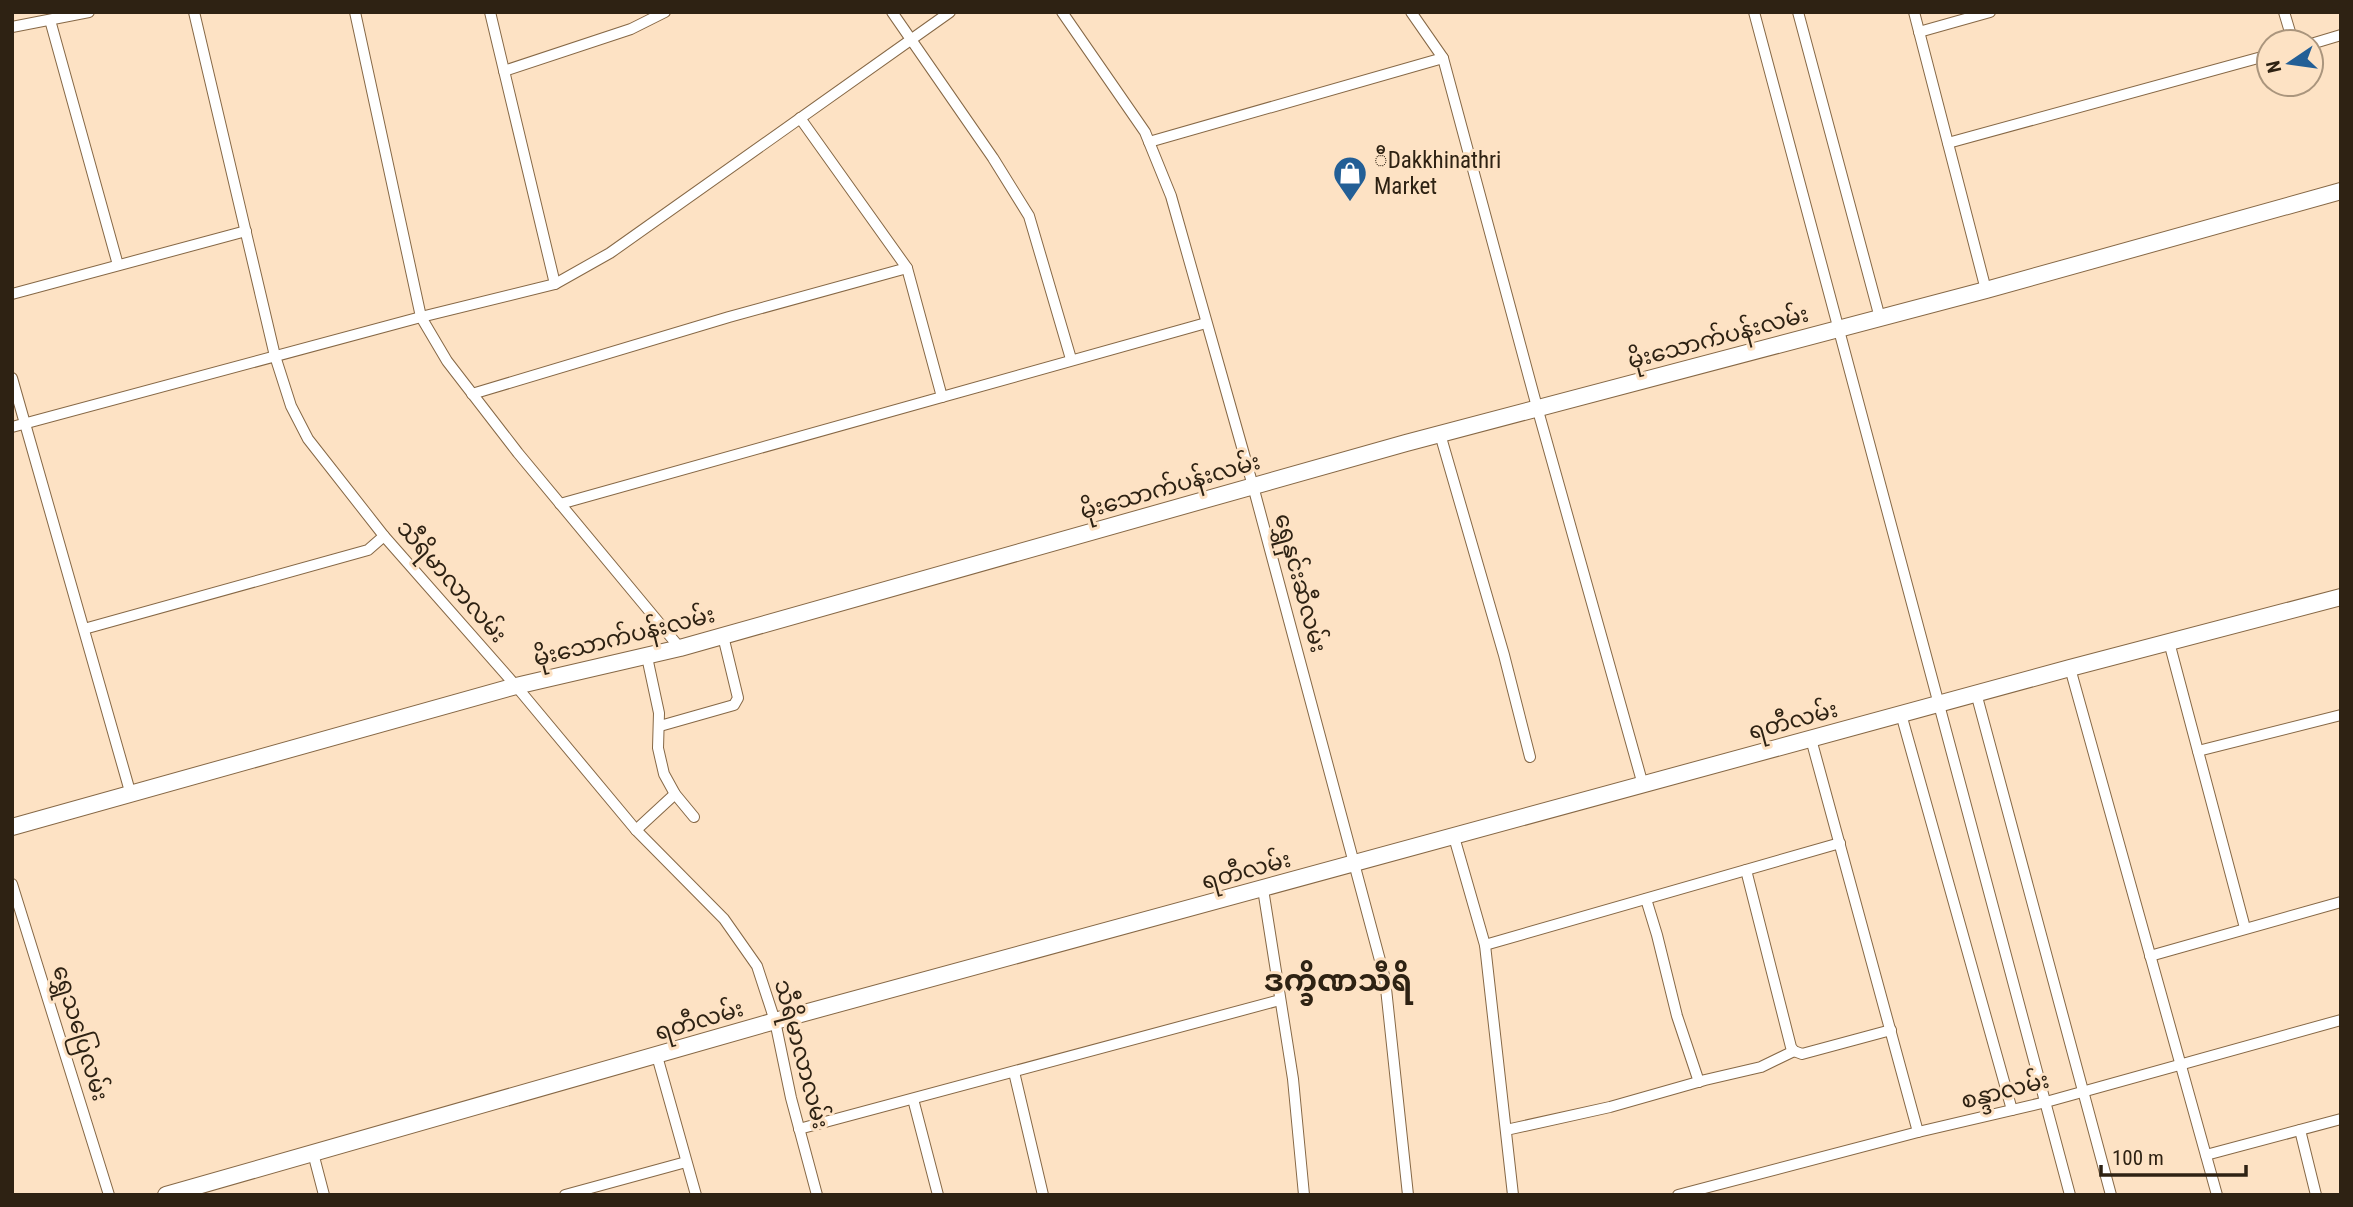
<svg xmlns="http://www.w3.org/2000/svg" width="2353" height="1207" font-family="'Roboto Condensed','Noto Sans Myanmar',sans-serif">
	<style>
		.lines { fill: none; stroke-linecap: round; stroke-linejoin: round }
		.street-casing { stroke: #866846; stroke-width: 12 }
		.secondary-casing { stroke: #866846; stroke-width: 18 }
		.street { stroke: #fff; stroke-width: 10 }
		.secondary { stroke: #fff; stroke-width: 16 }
		.labels { text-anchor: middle; stroke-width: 6; stroke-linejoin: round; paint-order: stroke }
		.poi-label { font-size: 23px; fill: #2e2213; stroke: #fde2c4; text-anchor: start }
		.street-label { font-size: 23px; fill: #2e2213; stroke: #fde2c4 }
		.district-label { font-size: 30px; font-weight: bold; fill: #2e2213; stroke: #fde2c4 }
	</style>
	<rect width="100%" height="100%" fill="#fde2c4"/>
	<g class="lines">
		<g class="street-casing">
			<g id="street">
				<path d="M194,12L275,356L291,406L308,439L384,536L516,686L636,830L724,919L757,966L775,1021L791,1098L817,1195"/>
				<path d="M355,12L421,317L447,361L518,453L680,648"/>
				<path d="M490,12L555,284"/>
				<path d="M892,12L993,158L1029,216L1071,359"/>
				<path d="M1062,12L1145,132L1171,196L1253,486L1385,979L1408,1195"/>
				<path d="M1411,12L1443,58"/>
				<path d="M1754,12L2070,1195"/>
				<path d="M1798,12L1880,318"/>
				<path d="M1914,12L1986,290"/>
				<path d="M2284,12L2293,42"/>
				<path d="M50,20L118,265"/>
				<path d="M12,27L89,12"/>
				<path d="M1919,32L1990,12"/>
				<path d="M2311,44L2341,35"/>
				<path d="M504,71L631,29L665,12"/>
				<path d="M1149,142L1443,58L1537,407L1643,785"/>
				<path d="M1948,143L2269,55"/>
				<path d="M12,294L246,231"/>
				<path d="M12,378L131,795"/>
				<path d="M472,394L729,317L907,268"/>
				<path d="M942,397L1206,323"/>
				<path d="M12,427L421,317L555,284L610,253L950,12"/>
				<path d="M1440,434L1504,655L1530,757"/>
				<path d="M560,504L942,397L907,268L800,118"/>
				<path d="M84,629L368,550L384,536"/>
				<path d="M2169,642L2245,928"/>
				<path d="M647,657L659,713L658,748L664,774L675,794L694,817"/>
				<path d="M2070,668L2217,1195"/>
				<path d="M1976,693L2111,1195"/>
				<path d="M1901,714L2012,1110"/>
				<path d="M660,726L734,705L738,698L723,636"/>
				<path d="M1811,739L1918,1132"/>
				<path d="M2198,751L2341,715"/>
				<path d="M636,830L675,794"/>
				<path d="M1454,837L1485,945L1513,1195"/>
				<path d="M1746,870L1791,1047L1794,1051L1802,1054L1891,1030"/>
				<path d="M12,884L109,1195"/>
				<path d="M1263,889L1293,1079L1304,1195"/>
				<path d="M1646,899L1657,935L1677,1016L1699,1082"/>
				<path d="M1485,945L1840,843"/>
				<path d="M2150,956L2341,902"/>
				<path d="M657,1056L696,1195"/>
				<path d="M1014,1072L1043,1195"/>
				<path d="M913,1099L938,1195"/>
				<path d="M799,1129L1280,1000"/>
				<path d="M1506,1130L1610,1107L1705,1080L1761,1067L1794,1051"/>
				<path d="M2300,1130L2316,1195"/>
				<path d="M313,1153L324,1195"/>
				<path d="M2206,1155L2341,1119"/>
				<path d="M565,1195L686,1162"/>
				<path d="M1678,1195L1918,1132L2046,1102L2341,1020"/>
			</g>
		</g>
		<g class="secondary-casing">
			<g id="secondary">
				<path d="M12,827L516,686L680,648L1406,443L1986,290L2341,191"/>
				<path d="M166,1195L775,1021L2070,668L2341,597"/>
			</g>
		</g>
		<use href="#street" class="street"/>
		<use href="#secondary" class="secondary"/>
	</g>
	<defs>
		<g id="shop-pin" transform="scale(1.75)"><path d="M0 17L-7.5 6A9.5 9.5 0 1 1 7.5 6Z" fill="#235f96" stroke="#fde2c4"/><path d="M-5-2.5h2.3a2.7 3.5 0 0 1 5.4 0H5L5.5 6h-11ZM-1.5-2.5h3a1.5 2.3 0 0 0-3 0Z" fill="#fff"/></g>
	</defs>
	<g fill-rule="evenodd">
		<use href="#shop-pin" x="1350" y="173"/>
	</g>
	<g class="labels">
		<g class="poi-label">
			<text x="1374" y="168">ီDakkhinathri<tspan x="1374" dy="26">Market</tspan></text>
		</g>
		<g class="street-label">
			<text transform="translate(1718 337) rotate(-15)" y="8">မိုးသောက်ပန်းလမ်း</text>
			<text transform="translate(1170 486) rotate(-16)" y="8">မိုးသောက်ပန်းလမ်း</text>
			<text transform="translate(452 581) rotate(49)" y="8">သီရိမာလာလမ်း</text>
			<text transform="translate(1301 583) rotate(75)" y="8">ရွှေနှင်းဆီလမ်း</text>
			<text transform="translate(624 636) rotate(-14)" y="8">မိုးသောက်ပန်းလမ်း</text>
			<text transform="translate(1793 720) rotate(-15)" y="8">ရတီလမ်း</text>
			<text transform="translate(1246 870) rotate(-15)" y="8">ရတီလမ်း</text>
			<text transform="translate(699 1020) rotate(-16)" y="8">ရတီလမ်း</text>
			<text transform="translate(81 1033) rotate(73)" y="8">ရွှေသပြေလမ်း</text>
			<text transform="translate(802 1054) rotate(75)" y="8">သီရိမာလာလမ်း</text>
			<text transform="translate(2005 1090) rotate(-14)" y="8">စန္ဒာလမ်း</text>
		</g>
		<g class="district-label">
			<text x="1338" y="991">ဒက္ခိဏသီရိ</text>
		</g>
	</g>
	<rect width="2353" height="1207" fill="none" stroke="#2e2213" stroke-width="28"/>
	<g transform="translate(2290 63) rotate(257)"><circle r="33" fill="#fde2c4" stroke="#aa957d" stroke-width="2"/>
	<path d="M0-5L12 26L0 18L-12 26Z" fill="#235f96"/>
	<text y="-10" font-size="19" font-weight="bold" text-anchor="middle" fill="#2e2213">N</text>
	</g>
	<path d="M2101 1165v10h145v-10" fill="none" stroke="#2e2213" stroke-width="3.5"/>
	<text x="2112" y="1165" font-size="21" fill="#2e2213" stroke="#fde2c4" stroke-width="5" paint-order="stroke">100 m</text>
</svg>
